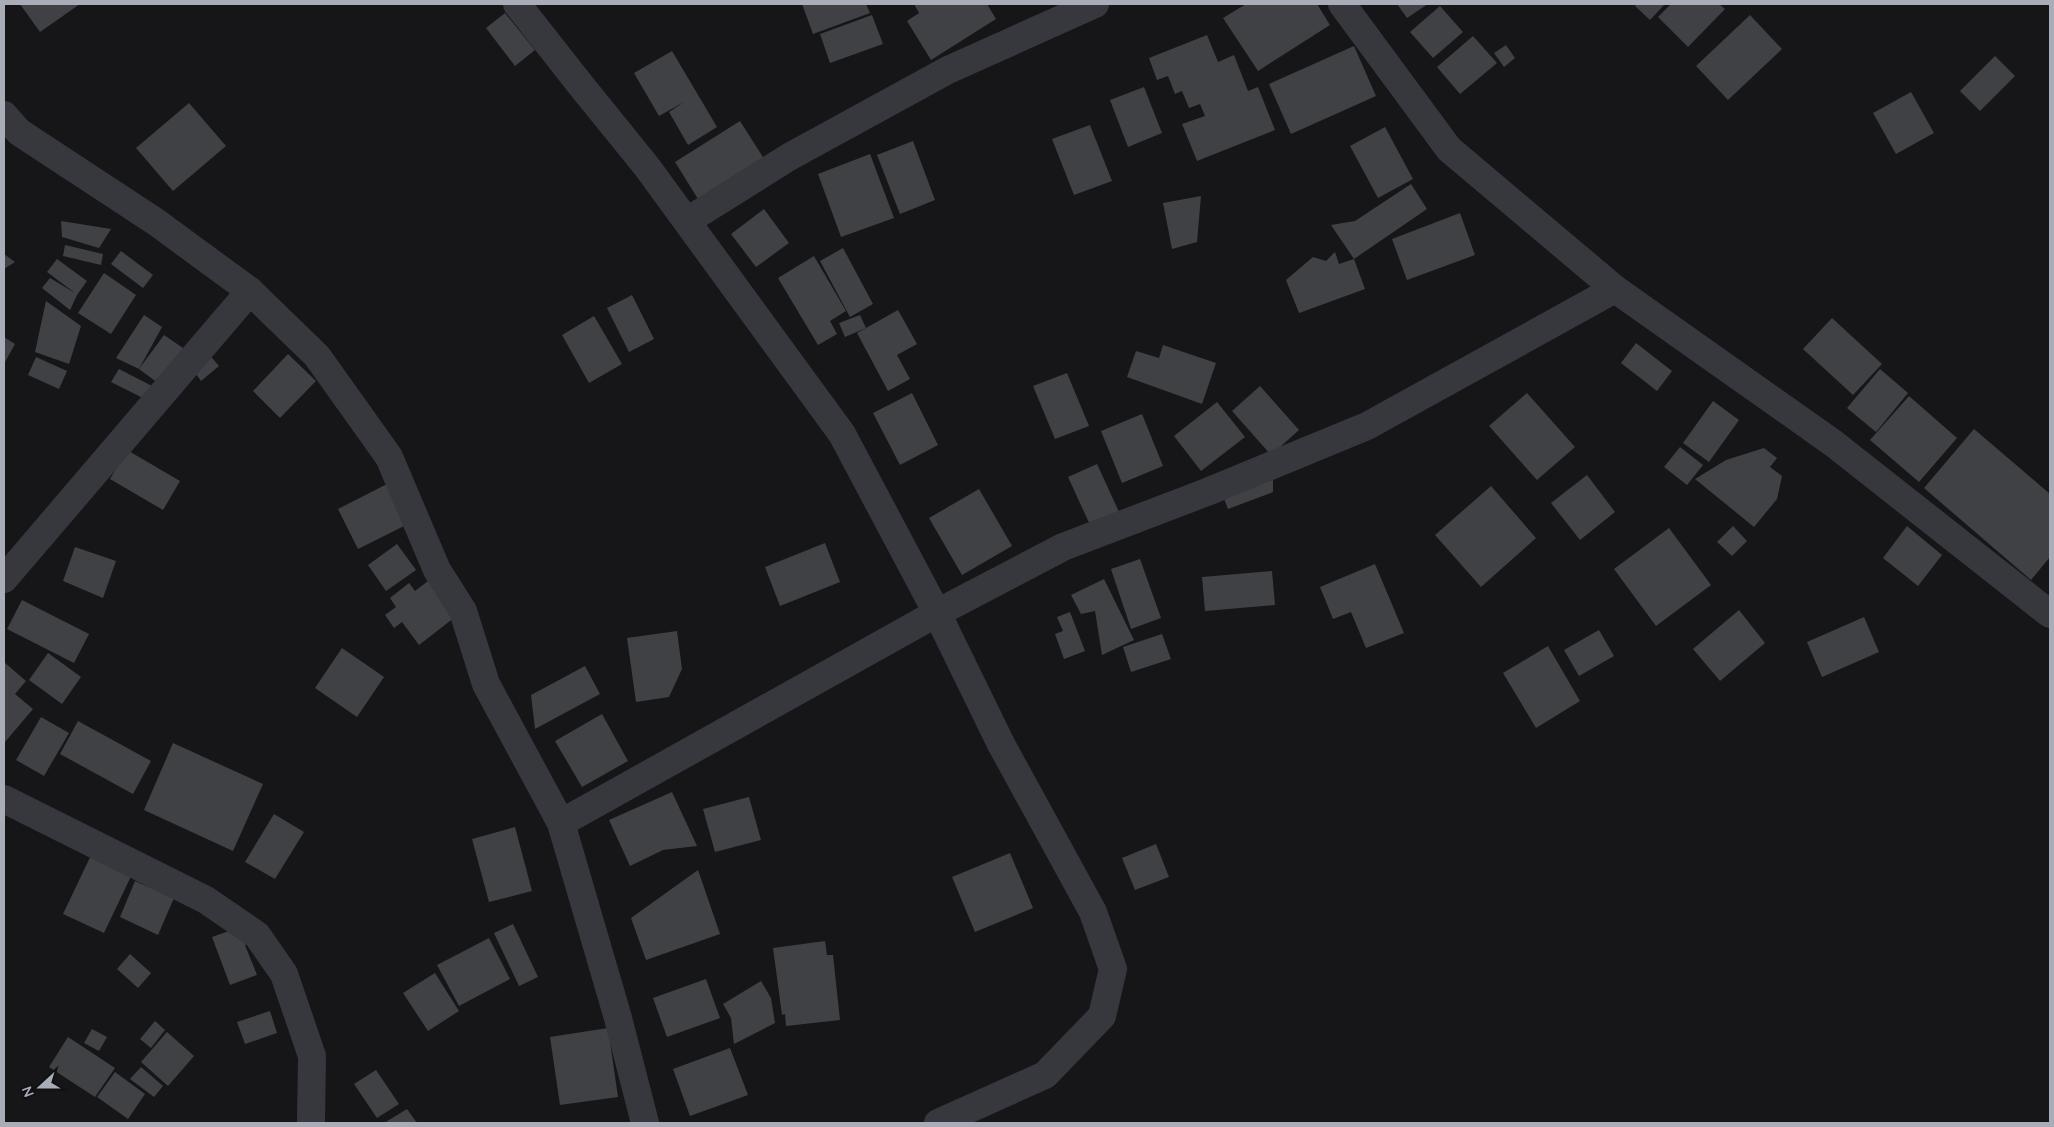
<svg xmlns="http://www.w3.org/2000/svg" width="2054" height="1127" font-family="Quicksand,sans-serif">
	<style>
		.building { fill: #404145 }
		.lines { fill: none; stroke-linecap: round; stroke-linejoin: round }
		.minor { stroke: #37383d; stroke-width: 28 }
	</style>
	<rect width="100%" height="100%" fill="#161618"/>
	<g class="building">
		<path d="M20,4H80L40,32Z"/>
		<path d="M802,4H866L870,13L813,34Z"/>
		<path d="M914,4H987L996,19L931,60L907,21L919,13Z"/>
		<path d="M1246,4H1317L1330,25L1258,71L1223,18Z"/>
		<path d="M1397,4H1428L1407,18Z"/>
		<path d="M1637,4H1665L1650,20L1635,6Z"/>
		<path d="M1671,4H1719L1725,9L1688,47L1658,17Z"/>
		<path d="M1440,6L1463,32L1433,58L1410,32Z"/>
		<path d="M505,13L535,50L515,66L486,28Z"/>
		<path d="M872,15L883,44L830,63L820,34Z"/>
		<path d="M1750,15L1782,49L1728,100L1696,66Z"/>
		<path d="M1207,35L1218,62L1234,55L1248,91L1258,87L1275,130L1197,161L1182,124L1205,116L1200,104L1189,108L1182,91L1175,94L1168,76L1157,80L1149,58Z"/>
		<path d="M1473,36L1497,63L1460,94L1437,67Z"/>
		<path d="M1506,45L1515,58L1504,67L1494,53Z"/>
		<path d="M1354,46L1376,96L1291,134L1269,84Z"/>
		<path d="M672,51L717,127L688,145L669,112L684,102L659,116L634,73Z"/>
		<path d="M1995,56L2015,76L1980,111L1960,91Z"/>
		<path d="M1144,87L1162,133L1128,147L1110,100Z"/>
		<path d="M1911,92L1934,133L1896,154L1873,113Z"/>
		<path d="M189,103L226,146L173,191L136,148Z"/>
		<path d="M740,121L768,165L703,207L675,162Z"/>
		<path d="M1090,125L1112,181L1074,195L1052,139Z"/>
		<path d="M1385,127L1413,179L1378,198L1350,146Z"/>
		<path d="M913,141L935,200L900,214L877,155Z"/>
		<path d="M870,154L894,218L841,237L818,174Z"/>
		<path d="M1411,184L1427,209L1354,259L1331,225L1355,221Z"/>
		<path d="M1201,196L1197,242L1172,249L1163,203Z"/>
		<path d="M764,209L789,243L756,267L731,234Z"/>
		<path d="M1460,213L1475,255L1407,280L1392,239Z"/>
		<path d="M61,221L111,229L99,248L62,237Z"/>
		<path d="M65,245L103,254L101,265L63,256Z"/>
		<path d="M843,248L873,304L850,317L820,261Z"/>
		<path d="M121,251L153,275L143,288L111,264Z"/>
		<path d="M1335,252L1339,264L1354,259L1365,289L1299,313L1286,280L1313,257L1326,261Z"/>
		<path d="M4,254L15,262L4,269Z"/>
		<path d="M814,256L846,311L830,321L837,334L818,345L778,278Z"/>
		<path d="M57,259L87,281L77,295L70,310L42,288L50,278L75,293L47,272Z"/>
		<path d="M104,273L136,295L111,334L78,313Z"/>
		<path d="M632,295L654,339L629,352L607,308Z"/>
		<path d="M46,301L81,326L69,364L35,352Z"/>
		<path d="M898,310L917,344L897,355L910,379L888,391L857,333Z"/>
		<path d="M144,315L162,327L139,369L116,358Z"/>
		<path d="M860,315L866,328L845,337L839,323Z"/>
		<path d="M594,316L622,364L589,383L562,335Z"/>
		<path d="M1832,318L1882,364L1853,395L1803,349Z"/>
		<path d="M164,335L183,348L158,383L139,369Z"/>
		<path d="M4,337L15,344L4,364Z"/>
		<path d="M1636,343L1672,371L1657,391L1621,363Z"/>
		<path d="M1163,345L1216,363L1202,404L1127,377L1136,351L1159,358Z"/>
		<path d="M207,352L219,366L201,381L194,371Z"/>
		<path d="M288,354L316,381L280,418L253,391Z"/>
		<path d="M36,357L67,371L59,389L28,375Z"/>
		<path d="M119,369L152,386L145,399L111,382Z"/>
		<path d="M1880,369L1908,393L1876,432L1847,408Z"/>
		<path d="M1067,373L1089,426L1055,439L1033,386Z"/>
		<path d="M1260,386L1299,430L1271,455L1232,411Z"/>
		<path d="M912,393L938,445L900,465L873,413Z"/>
		<path d="M1527,393L1575,447L1537,480L1489,426Z"/>
		<path d="M1909,396L1957,438L1919,482L1870,440Z"/>
		<path d="M1713,401L1739,420L1709,462L1683,443Z"/>
		<path d="M1217,402L1245,437L1201,471L1174,436Z"/>
		<path d="M1142,414L1163,466L1122,483L1101,431Z"/>
		<path d="M1974,429L2050,494V557L2031,580L1924,488Z"/>
		<path d="M1680,447L1703,465L1687,485L1664,467Z"/>
		<path d="M1764,448L1777,458L1770,467L1782,476L1777,499L1754,527L1695,479L1726,460Z"/>
		<path d="M127,450L180,481L163,510L110,479Z"/>
		<path d="M1097,464L1120,514L1091,527L1068,477Z"/>
		<path d="M1273,471V492L1228,509L1221,491Z"/>
		<path d="M1587,475L1615,512L1580,540L1551,503Z"/>
		<path d="M389,483L408,524L358,549L338,509Z"/>
		<path d="M1491,486L1536,538L1481,587L1435,535Z"/>
		<path d="M979,489L1012,546L962,575L929,518Z"/>
		<path d="M1733,526L1747,541L1732,556L1717,542Z"/>
		<path d="M1907,526L1942,555L1918,586L1883,558Z"/>
		<path d="M1669,528L1711,585L1656,626L1614,569Z"/>
		<path d="M825,543L840,582L780,606L765,567Z"/>
		<path d="M397,544L416,570L386,591L368,565Z"/>
		<path d="M75,547L116,561L103,598L63,581Z"/>
		<path d="M1140,559L1161,618L1131,629L1111,569Z"/>
		<path d="M1375,564L1404,633L1366,648L1351,612L1333,619L1320,587Z"/>
		<path d="M1272,571L1275,605L1205,611L1202,577Z"/>
		<path d="M432,578L459,614L419,645L402,622L394,628L385,615L396,607L390,598L409,583L415,591Z"/>
		<path d="M1104,579L1134,640L1102,655L1095,611L1081,614L1071,595Z"/>
		<path d="M22,600L89,634L74,663L7,629Z"/>
		<path d="M1739,610L1765,643L1720,681L1693,649Z"/>
		<path d="M1070,612L1085,651L1064,659L1055,634L1063,631L1057,617Z"/>
		<path d="M1864,617L1879,652L1822,677L1807,642Z"/>
		<path d="M1599,630L1614,656L1579,676L1564,650Z"/>
		<path d="M677,631L682,669L669,697L636,702L627,638Z"/>
		<path d="M1162,634L1171,659L1131,672L1123,647Z"/>
		<path d="M1548,646L1580,701L1536,728L1503,673Z"/>
		<path d="M342,648L384,677L357,717L315,688Z"/>
		<path d="M48,653L81,677L62,704L29,680Z"/>
		<path d="M4,662L26,681L15,694L33,709L5,742Z"/>
		<path d="M585,666L600,694L535,729L531,695Z"/>
		<path d="M602,714L628,761L582,787L555,741Z"/>
		<path d="M41,717L69,733L44,776L16,760Z"/>
		<path d="M78,721L151,761L133,794L60,754Z"/>
		<path d="M173,743L263,784L233,851L144,810Z"/>
		<path d="M672,792L697,846L663,850L630,866L609,820Z"/>
		<path d="M749,797L761,840L715,852L703,809Z"/>
		<path d="M274,814L304,832L275,879L245,862Z"/>
		<path d="M515,827L532,891L489,902L472,839Z"/>
		<path d="M1156,844L1169,877L1135,890L1122,858Z"/>
		<path d="M93,851L134,870L104,933L63,914Z"/>
		<path d="M1010,853L1033,908L975,932L952,877Z"/>
		<path d="M698,870L720,934L646,960L631,918Z"/>
		<path d="M135,881L174,898L158,935L120,917Z"/>
		<path d="M513,924L538,977L519,986L494,933Z"/>
		<path d="M229,931L254,941L245,945L257,975L230,985L212,937Z"/>
		<path d="M489,938L510,979L459,1006L437,965Z"/>
		<path d="M825,941L827,955H833L840,1020L786,1026L785,1014L782,1015L773,948Z"/>
		<path d="M130,954L151,973L138,988L117,969Z"/>
		<path d="M435,973L459,1011L428,1031L403,993Z"/>
		<path d="M706,979L720,1018L667,1037L653,998Z"/>
		<path d="M761,981L771,998L775,1023L734,1044L731,1018L723,1004Z"/>
		<path d="M270,1011L277,1033L245,1044L237,1022Z"/>
		<path d="M155,1021L165,1030L151,1048L140,1039Z"/>
		<path d="M608,1028L618,1097L560,1105L550,1037Z"/>
		<path d="M92,1029L107,1037L99,1051L84,1043Z"/>
		<path d="M167,1032L194,1056L168,1086L141,1062Z"/>
		<path d="M68,1037L115,1068L95,1097L49,1067Z"/>
		<path d="M730,1048L748,1095L690,1116L673,1069Z"/>
		<path d="M141,1067L163,1086L154,1097L130,1079Z"/>
		<path d="M376,1070L399,1104L377,1118L354,1084Z"/>
		<path d="M115,1072L145,1094L128,1119L97,1097Z"/>
		<path d="M407,1109L417,1123H384Z"/>
	</g>
	<g class="lines">
		<g class="minor">
			<path d="M517,4L579,83L647,167L842,434L937,613L1001,744L1093,912L1113,969L1102,1016L1045,1075L938,1123"/>
			<path d="M1342,4L1449,149L1615,289L1833,443L2050,614"/>
			<path d="M4,115L19,132L156,222L250,291L317,356L389,457L437,570L463,611L486,684L561,823L618,1018L645,1123"/>
			<path d="M687,221L789,157L948,70L1095,4"/>
			<path d="M4,579L250,291"/>
			<path d="M4,799L206,900L257,935L284,974L312,1056L311,1123"/>
			<path d="M561,823L937,613L1063,547L1207,492L1367,426L1615,289"/>
		</g>
	</g>
	<rect width="2054" height="1127" fill="none" stroke="#a8adb8" stroke-width="10"/>
	<g transform="translate(40 1087) rotate(249)" stroke="#111113" stroke-width="4" paint-order="stroke">
	<path d="M0-4L9 19L0 12L-9 19Z" fill="#a8adb8"/>
	<text y="-8" font-size="14" font-weight="bold" text-anchor="middle" fill="#a8adb8">N</text>
	</g>
</svg>
